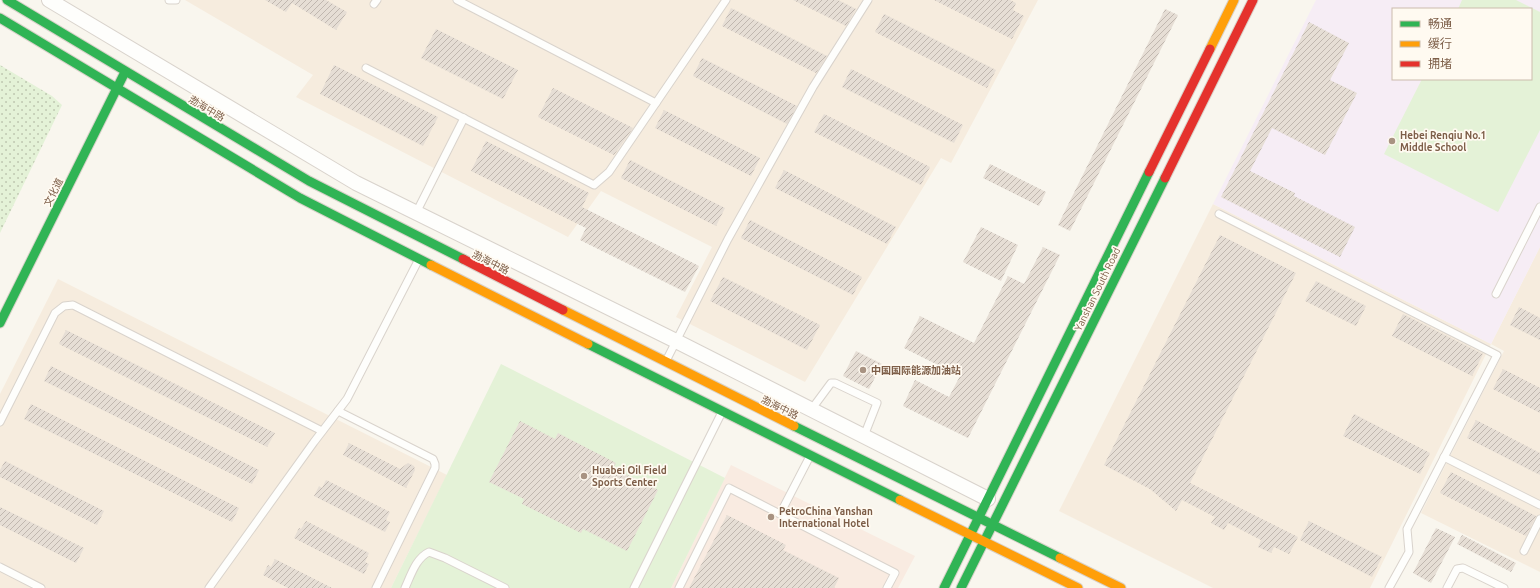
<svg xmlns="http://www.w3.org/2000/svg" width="1540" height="588" font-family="Ubuntu,'Noto Sans SC',sans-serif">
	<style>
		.residential { fill: #f6ecde }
		.commercial { fill: #f9ebe1 }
		.education { fill: #f6edf5; fill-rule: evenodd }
		.grass { fill: #e4f2d7 }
		.park { fill: url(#park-dots) }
		.building { fill: url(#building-hatch) }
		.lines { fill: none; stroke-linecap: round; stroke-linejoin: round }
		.lane-casing { stroke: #d9d3cc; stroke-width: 9 }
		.street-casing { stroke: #d9d3cc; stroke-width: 16 }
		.fast-casing { stroke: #d9d2c9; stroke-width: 11 }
		.slow-casing { stroke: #d9d2c9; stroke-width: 11 }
		.jam-casing { stroke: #d9d2c9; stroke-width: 11 }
		.lane { stroke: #fefefc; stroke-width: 7 }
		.street { stroke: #fefefc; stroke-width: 14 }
		.fast { stroke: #30b455; stroke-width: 9 }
		.slow { stroke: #ff9f0a; stroke-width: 9 }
		.jam { stroke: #e5322d; stroke-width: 9 }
		.poi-dot { fill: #a89382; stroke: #fffaf1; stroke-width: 1.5 }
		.labels { text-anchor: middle; stroke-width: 3.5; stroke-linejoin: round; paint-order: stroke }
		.street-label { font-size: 10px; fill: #7d5e48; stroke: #fffaf1 }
		.poi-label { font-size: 10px; font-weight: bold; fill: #7d5e48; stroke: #fffaf1; text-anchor: start }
	</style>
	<defs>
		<pattern id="park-dots" width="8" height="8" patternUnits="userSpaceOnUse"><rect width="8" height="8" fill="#e4f2d7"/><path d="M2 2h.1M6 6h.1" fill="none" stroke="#bec7b0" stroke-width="1.8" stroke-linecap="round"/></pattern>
		<pattern id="building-hatch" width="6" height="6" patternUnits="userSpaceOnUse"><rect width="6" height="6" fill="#e6ded5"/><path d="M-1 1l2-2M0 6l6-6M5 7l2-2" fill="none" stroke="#c0b7af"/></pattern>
	</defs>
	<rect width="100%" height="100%" fill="#f9f6ee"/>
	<g class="residential">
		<path d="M185,0H1038L951,163L941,158L805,382L676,317L712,247L601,191L568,237L296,97L313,75Z"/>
		<path d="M1213,204L1491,344L1540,247V572L1421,513L1504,351L1491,344L1370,588H1213L1059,511Z"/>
		<path d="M58,279L447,475L391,588H0V394Z"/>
	</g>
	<path class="commercial" d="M731,465L915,556L898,588H671Z"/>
	<path class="education" d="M1316,0H1540V247L1491,344L1213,204ZM1393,9H1531V79H1393Z"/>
	<g class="grass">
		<path d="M1462,0H1516L1540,12V130L1498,212L1384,154L1422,79H1531V9H1458Z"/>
		<path d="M501,364L725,478L671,588H391Z"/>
	</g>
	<path class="park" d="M0,65L52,96L62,105L0,233Z"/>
	<g class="building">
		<path d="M265,0H326L347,12L336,30L292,3L286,12Z"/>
		<path d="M793,0H838L856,9L846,26Z"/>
		<path d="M934,0H1010L1016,3L1013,10L1024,16L1012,39Z"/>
		<path d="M731,8L827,56L816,73L722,26Z"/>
		<path d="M1165,9L1178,15L1070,231L1058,225Z"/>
		<path d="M884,14L996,70L987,88L875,32Z"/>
		<path d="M1309,22L1349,43L1330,80L1357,93L1325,155L1272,128L1250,171L1295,193L1294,196L1355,227L1340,257L1221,197Z"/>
		<path d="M436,29L518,70L503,99L421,58Z"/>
		<path d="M702,58L797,106L787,124L693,76Z"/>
		<path d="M334,65L438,117L423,146L320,94Z"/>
		<path d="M851,69L963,125L954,143L842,87Z"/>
		<path d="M553,88L633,128L614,155L538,117Z"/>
		<path d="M664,110L760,158L751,176L655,128Z"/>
		<path d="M824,114L930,167L921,185L814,132Z"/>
		<path d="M486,141L589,193L582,207L699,266L685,292L580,240L586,228L471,171Z"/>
		<path d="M630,160L725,208L716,226L621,178Z"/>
		<path d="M990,164L1046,192L1039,206L983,178Z"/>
		<path d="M784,170L896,227L887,244L775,188Z"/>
		<path d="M750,220L862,277L853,295L741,238Z"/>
		<path d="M981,227L1018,245L1001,281L963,262Z"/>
		<path d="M1220,235L1296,273L1190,483L1298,537L1289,554L1274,547L1271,553L1258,547L1261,540L1228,523L1224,530L1211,523L1215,517L1182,500L1176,511L1150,489L1104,465Z"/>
		<path d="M1043,247L1060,255L968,438L903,406L915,380L949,397L960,376L904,348L920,316L974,343L1008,276L1024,284Z"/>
		<path d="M723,277L820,325L807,350L710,301Z"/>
		<path d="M1316,281L1366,306L1356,326L1305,301Z"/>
		<path d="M1519,307L1540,318V340L1510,325Z"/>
		<path d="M1403,314L1483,354L1472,376L1392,336Z"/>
		<path d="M66,330L275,433L267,447L59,344Z"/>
		<path d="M856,351L882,364L869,389L843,376Z"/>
		<path d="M51,366L259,470L252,484L44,381Z"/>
		<path d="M1503,369L1540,388V413L1493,389Z"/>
		<path d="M31,404L239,508L232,522L24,419Z"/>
		<path d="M1354,414L1430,453L1420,474L1343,436Z"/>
		<path d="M1476,420L1540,453V475L1467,438Z"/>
		<path d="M520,421L555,439L558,433L616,463L613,468L658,490L627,551L583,529L581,533L522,504L524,499L489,482Z"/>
		<path d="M349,443L400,469L408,463L414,466L415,470L406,488L343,455Z"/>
		<path d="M5,461L104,511L97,525L0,477V470Z"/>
		<path d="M1451,472L1536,516L1526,536L1440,493Z"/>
		<path d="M326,480L390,512L386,520L390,522L385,532L314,496L319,486L322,488Z"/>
		<path d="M0,507L84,548L76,563L0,525Z"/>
		<path d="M727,515L786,545L783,550L839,578L834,588H689Z"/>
		<path d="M306,521L369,553L365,562L369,564L364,574L294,538L299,528L301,529Z"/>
		<path d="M1309,521L1382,557L1372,577L1300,540Z"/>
		<path d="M1436,528L1455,537L1431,583L1413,573Z"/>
		<path d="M1462,535L1516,563L1511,572L1457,544Z"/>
		<path d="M275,559L332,588H288L263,575L268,565L271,567Z"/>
	</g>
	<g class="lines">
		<g class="lane-casing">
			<g id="lane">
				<path d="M169,0H176"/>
				<path d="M457,0L656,103"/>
				<path d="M374,4L377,0"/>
				<path d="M366,68L594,185L609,172L726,0"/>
				<path d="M416,213L464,118"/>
				<path d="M1219,214L1497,355L1407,529L1409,552L1389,588"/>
				<path d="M1496,294L1540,207"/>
				<path d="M666,361L728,239L813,87L868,0"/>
				<path d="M811,410L831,383H835L877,403L864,436"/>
				<path d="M338,411L433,459L435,464V468L376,588"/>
				<path d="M0,422L55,313L64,306L73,305L322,431"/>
				<path d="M1444,457L1540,505"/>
				<path d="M780,514L809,458"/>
				<path d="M1524,551L1540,519"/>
				<path d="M0,567L41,588"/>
				<path d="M209,588L314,442L347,399L418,261"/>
				<path d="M405,588C411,575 416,558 429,552L445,558L505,588"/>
				<path d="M634,588L721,414"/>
				<path d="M679,588L729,488L895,573L887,588"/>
				<path d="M1447,588L1457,569L1463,568L1504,588"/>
			</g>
		</g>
		<g class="street-casing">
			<path id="street" d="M49,0L356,183L676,341L988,499"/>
		</g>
		<g class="fast-casing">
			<g id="fast">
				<path d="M7,0L309,181L463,259"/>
				<path d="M0,18L300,198L431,265"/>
				<path d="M0,323L124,74"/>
				<path d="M588,344L900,500"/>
				<path d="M794,426L1060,558"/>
				<path d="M944,588L1149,172"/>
				<path d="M961,588L1165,178"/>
			</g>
		</g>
		<g class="slow-casing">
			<g id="slow">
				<path d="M1210,49L1234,0"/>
				<path d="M431,265L588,344"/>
				<path d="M563,310L794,426"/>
				<path d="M900,500L1078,588"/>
				<path d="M1060,558L1121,588"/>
			</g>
		</g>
		<g class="jam-casing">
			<g id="jam">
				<path d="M1149,172L1210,49"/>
				<path d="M1165,178L1253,0"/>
				<path d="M463,259L563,310"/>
			</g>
		</g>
		<use href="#lane" class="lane"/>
		<use href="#street" class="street"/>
		<use href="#fast" class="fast"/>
		<use href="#slow" class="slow"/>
		<use href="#jam" class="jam"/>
	</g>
	<g class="poi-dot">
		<circle cx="1392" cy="141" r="4"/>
		<circle cx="863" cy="370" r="4"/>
		<circle cx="584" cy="476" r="4"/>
		<circle cx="771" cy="517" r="4"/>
	</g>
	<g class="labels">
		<g class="street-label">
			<text transform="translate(207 108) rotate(31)" y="4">渤海中路</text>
			<text transform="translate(53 192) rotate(-63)" y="4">文化道</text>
			<text transform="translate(491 262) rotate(27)" y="4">渤海中路</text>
			<text transform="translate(1097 289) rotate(-64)" y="4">Yanshan South Road</text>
			<text transform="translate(780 407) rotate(26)" y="4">渤海中路</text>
		</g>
		<g class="poi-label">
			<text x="1400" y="139">Hebei Renqiu No.1<tspan x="1400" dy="12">Middle School</tspan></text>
			<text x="871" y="374">中国国际能源加油站</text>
			<text x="592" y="474">Huabei Oil Field<tspan x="592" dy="12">Sports Center</tspan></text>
			<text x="779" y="515">PetroChina Yanshan<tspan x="779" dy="12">International Hotel</tspan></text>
		</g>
	</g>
	<rect x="1392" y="8" width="140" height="72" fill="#fffaf1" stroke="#cbbcad"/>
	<rect x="1400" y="21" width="20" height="6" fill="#30b455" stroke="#cbbcad"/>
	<text x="1428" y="28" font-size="12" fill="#7d5e48">畅通</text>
	<rect x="1400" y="41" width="20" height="6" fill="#ff9f0a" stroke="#cbbcad"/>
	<text x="1428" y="48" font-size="12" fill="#7d5e48">缓行</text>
	<rect x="1400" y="61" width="20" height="6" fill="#e5322d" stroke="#cbbcad"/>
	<text x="1428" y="68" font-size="12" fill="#7d5e48">拥堵</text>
</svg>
